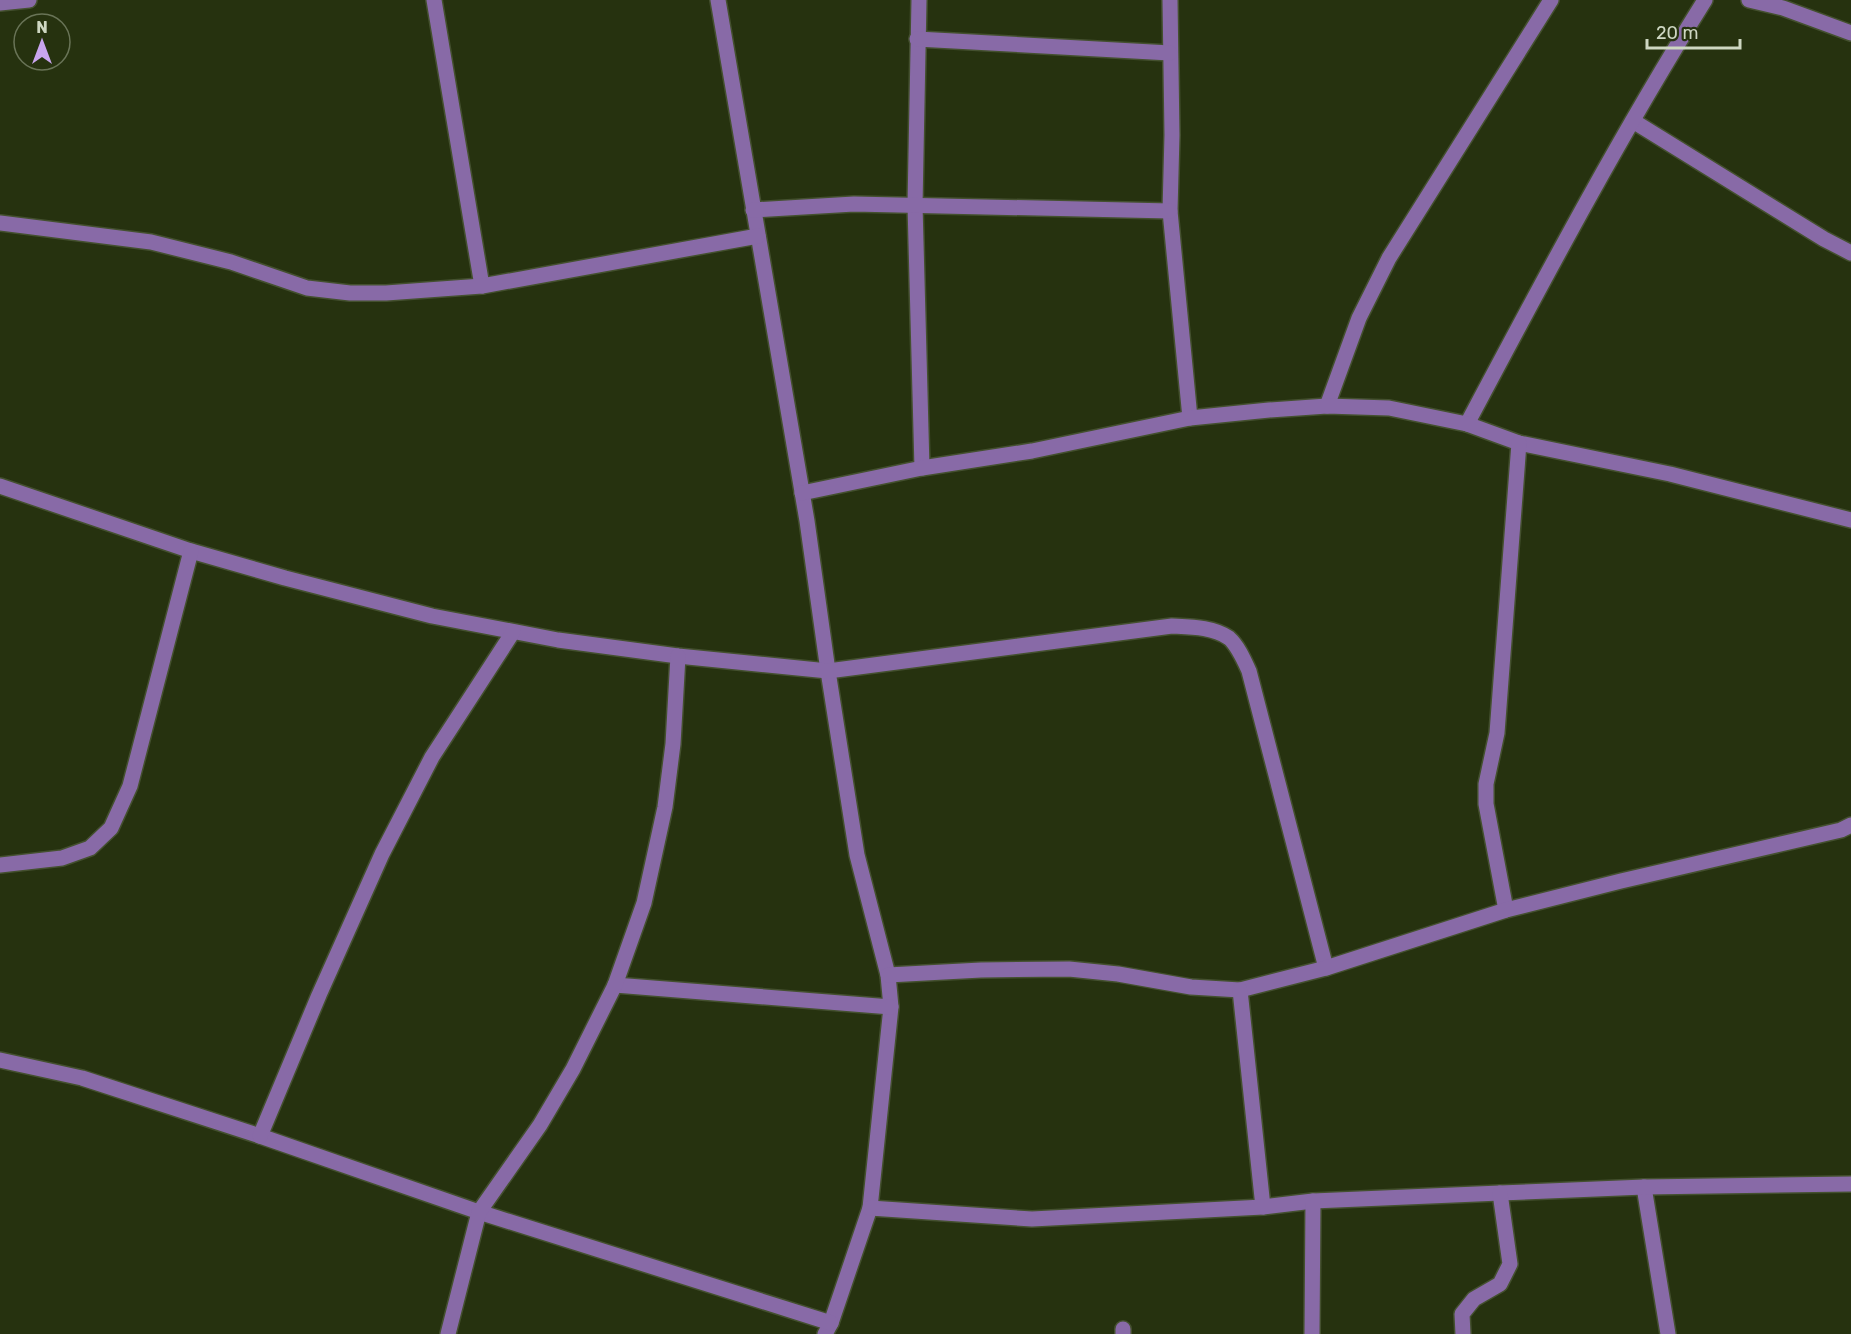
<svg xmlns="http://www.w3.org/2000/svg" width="1851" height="1334" font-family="Rubik,sans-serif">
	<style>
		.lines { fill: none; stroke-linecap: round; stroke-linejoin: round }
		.minor-casing { stroke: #44502f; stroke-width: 18 }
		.minor { stroke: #886aa7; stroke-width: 15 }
	</style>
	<rect width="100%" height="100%" fill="#26320f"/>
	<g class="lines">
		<g class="minor-casing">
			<g id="minor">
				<path d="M434,0L482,286"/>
				<path d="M718,0L807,521L828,671L857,855L888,975L891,1007L870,1208L831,1323L825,1334"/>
				<path d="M919,0L915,205L922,468"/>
				<path d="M1170,0L1172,135L1170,211L1190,418"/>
				<path d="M1749,0L1783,8L1851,33"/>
				<path d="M0,3L29,0"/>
				<path d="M917,39L1170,53"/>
				<path d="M1633,121L1824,239L1851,253"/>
				<path d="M753,210L854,204L1170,211"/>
				<path d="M0,223L151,242L231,262L307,288L350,293H386L482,286L758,236"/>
				<path d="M1327,406L1359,318L1389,258L1551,0"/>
				<path d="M1467,424C1543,281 1619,137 1705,0"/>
				<path d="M0,486L191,551L285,578L432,616L558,640L678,656L828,671L1172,626C1191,627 1213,627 1229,638C1238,646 1244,660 1249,671L1326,968"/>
				<path d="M802,493L922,468L1032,451L1190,418L1269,410L1327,406L1389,408L1467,424L1519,443L1670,474L1851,520"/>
				<path d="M0,865L62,858L90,848L111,828L130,786L191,551"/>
				<path d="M1506,910L1486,804V784L1497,733L1519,443"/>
				<path d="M888,975L981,970L1069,969L1118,974L1191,987L1240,990L1326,968L1506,910L1621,881L1841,830L1851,825"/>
				<path d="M615,985L891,1007"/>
				<path d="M1240,990L1263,1207"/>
				<path d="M0,1060L82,1078L260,1136L479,1212L831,1323"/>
				<path d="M260,1136L319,995L382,854L432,757L513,632"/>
				<path d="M1644,1187L1668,1334"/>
				<path d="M870,1208L1032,1219L1263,1207L1313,1201L1500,1193L1644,1187L1851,1184"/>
				<path d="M1123,1329V1334"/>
				<path d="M448,1334L479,1212L540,1125L573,1069L615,985L644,903L665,807L673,744L678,656"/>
				<path d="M1312,1334L1313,1201"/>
				<path d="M1463,1334L1462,1314L1474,1299L1500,1284L1510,1264L1500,1193"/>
			</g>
		</g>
		<use href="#minor" class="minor"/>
	</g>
	<g transform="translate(42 42)"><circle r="28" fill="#26320f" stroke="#697457" stroke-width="1.5"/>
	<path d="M0-4.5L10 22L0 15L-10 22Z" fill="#c9a5ee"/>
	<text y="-9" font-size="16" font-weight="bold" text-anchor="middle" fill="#ced7c2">N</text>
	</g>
	<path d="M1647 39v9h93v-9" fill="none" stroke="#ced7c2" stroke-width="3"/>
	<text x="1656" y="39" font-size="18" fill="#ced7c2" stroke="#26320f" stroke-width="4.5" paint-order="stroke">20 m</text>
</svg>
